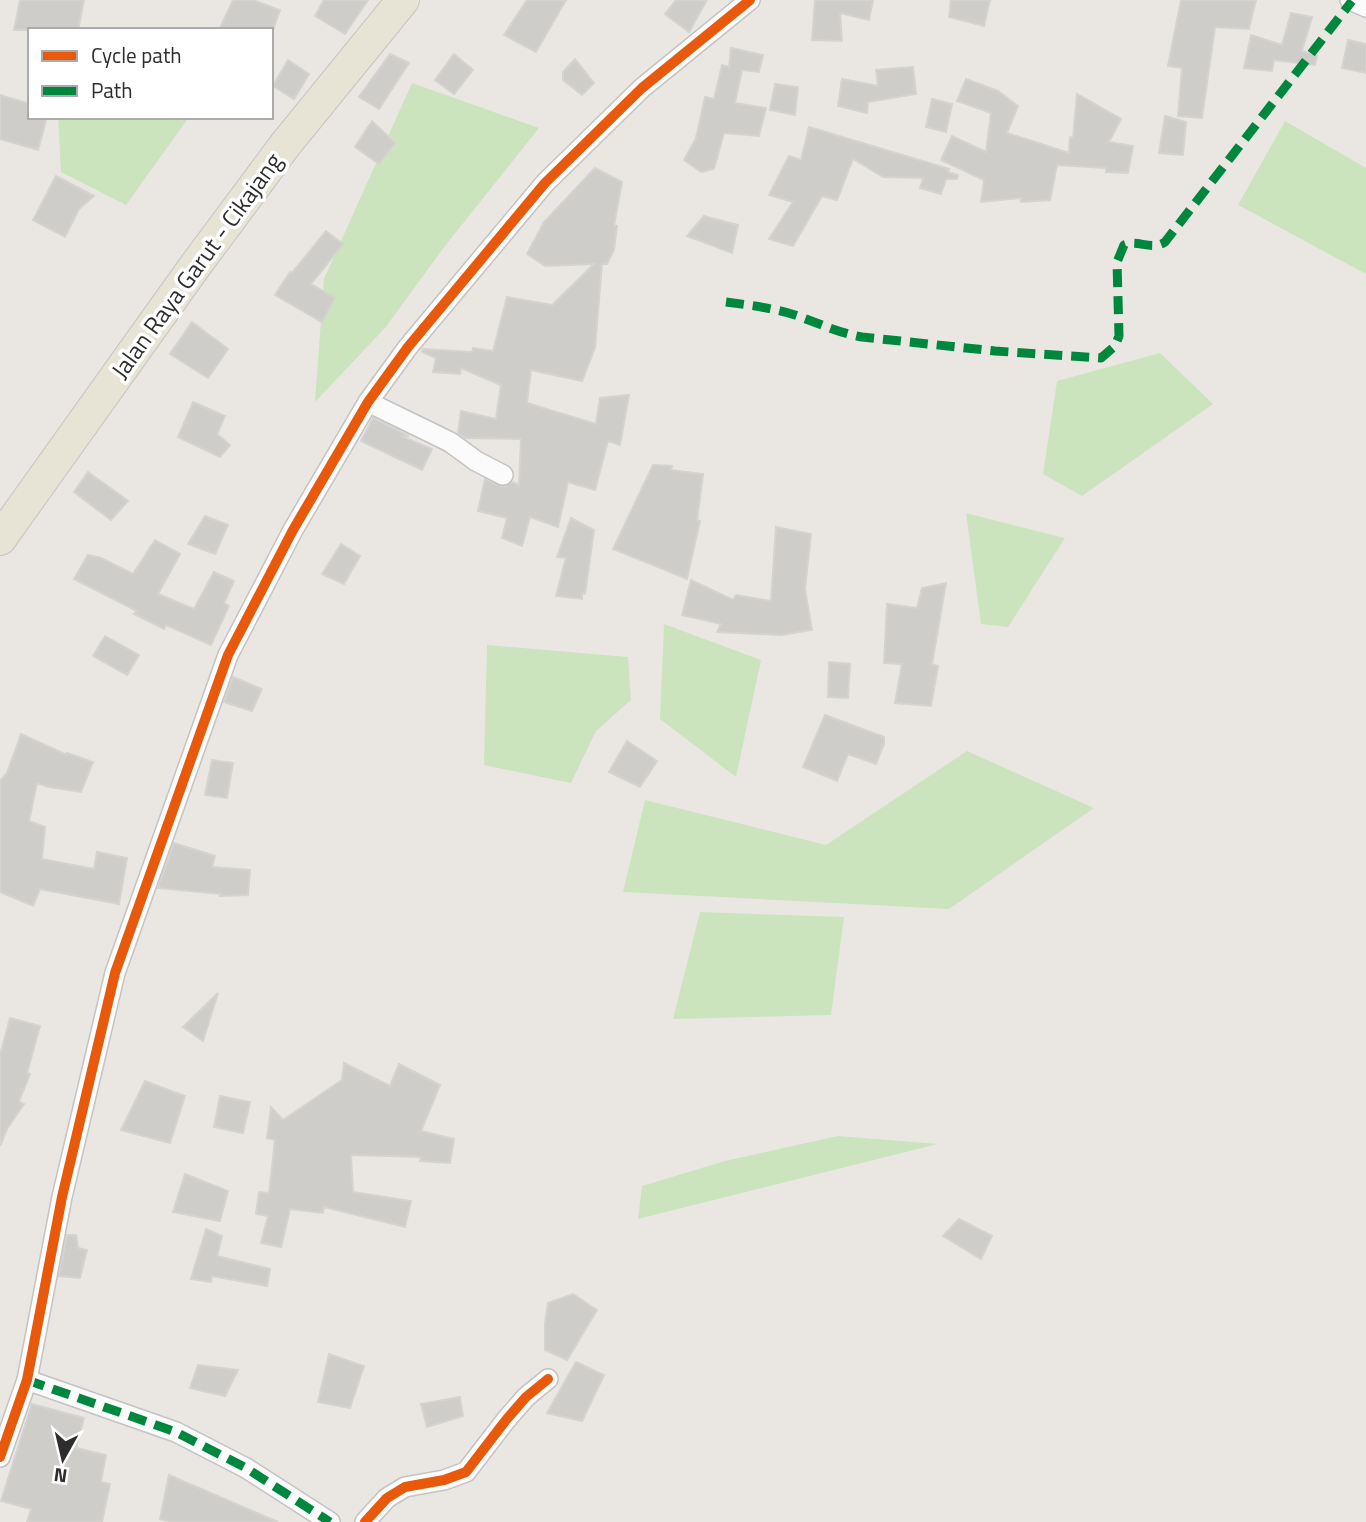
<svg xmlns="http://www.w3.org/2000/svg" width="1366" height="1522" font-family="'Titillium Web',sans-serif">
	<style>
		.green { fill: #cbe4be }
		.building { fill: #cfcdca; stroke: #d5d3cf; stroke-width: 2 }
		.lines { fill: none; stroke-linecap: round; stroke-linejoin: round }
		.minor-casing { stroke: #c4c3c3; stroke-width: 22 }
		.primary-casing { stroke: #c6c4c3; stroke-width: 34 }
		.minor { stroke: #fcfbfb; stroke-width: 19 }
		.primary { stroke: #e7e4d5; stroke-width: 32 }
		.quiet { stroke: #00873e; stroke-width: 9; stroke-dasharray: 18 9; stroke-linecap: butt }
		.cycleway-casing { stroke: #fff; stroke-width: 15 }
		.cycleway { stroke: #e8590c; stroke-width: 10 }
		.labels { text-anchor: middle; stroke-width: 7; stroke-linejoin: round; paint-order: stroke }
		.street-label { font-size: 24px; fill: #2d2d2d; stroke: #fff }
	</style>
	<rect width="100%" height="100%" fill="#eae7e3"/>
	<g class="green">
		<path d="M412,83L539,128L445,246L385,328L315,402L324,279Z"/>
		<path d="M58,117H189L126,205L61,172Z"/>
		<path d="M1285,121L1366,168V274L1238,205Z"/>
		<path d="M1160,353L1213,404L1082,496L1043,474L1057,381Z"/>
		<path d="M966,513L1065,538L1008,627L981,624Z"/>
		<path d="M664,624L761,660L736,777L660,719Z"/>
		<path d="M487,645L628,657L631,700L596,731L571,783L484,765Z"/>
		<path d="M967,751L1094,808L949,909L623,892L645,800L826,845Z"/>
		<path d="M700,912L844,917L831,1015L673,1019Z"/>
		<path d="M838,1136L938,1144L638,1219L642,1186L725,1161Z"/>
	</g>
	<g class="building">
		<path d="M20,0H84L78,30H14Z"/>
		<path d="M233,0H253L280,10L273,30H219Z"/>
		<path d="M324,0H368L345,34L315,16Z"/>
		<path d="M527,0H566L536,52L504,35Z"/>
		<path d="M676,0H707L689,32L665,14Z"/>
		<path d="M815,0H873L869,20L840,13L842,41L812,40Z"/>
		<path d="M951,0H990L984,26L949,17Z"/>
		<path d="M1181,0H1256L1249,29L1215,27L1202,118L1178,116L1182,68L1168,66Z"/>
		<path d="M1291,13L1312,17L1302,51L1317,56L1315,65L1274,60L1272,71L1244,68L1251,35L1282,45Z"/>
		<path d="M1348,40L1366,44V73L1342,68Z"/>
		<path d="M731,48L763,55L759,72L742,70L735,103L766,108L759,136L724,133L714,169L701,172L684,160L696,138L705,97L714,99L722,65L729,67Z"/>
		<path d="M390,54L409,63L379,109L359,97Z"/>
		<path d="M454,54L473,70L454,94L435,80Z"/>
		<path d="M575,59L594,83L582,95L563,80V72Z"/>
		<path d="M288,60L309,74L294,99L273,86Z"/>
		<path d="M913,67L916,94L868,102L867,113L838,106L842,79L878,86L876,70Z"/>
		<path d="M966,79L998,91L1018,106L1007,133L1069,153L1070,137L1073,138L1077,94L1121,119L1109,142L1133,146L1128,173L1106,172V168L1057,165L1050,200L1021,202V198L981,202L984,180L941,160L952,136L986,152L991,113L957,101Z"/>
		<path d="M775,84L798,87L795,115L770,110Z"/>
		<path d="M0,95L30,104V117H47L38,150L0,139Z"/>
		<path d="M932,99L952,104L946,132L926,127Z"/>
		<path d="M1165,116L1186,122L1183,155L1159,153Z"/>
		<path d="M372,121L395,143L379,164L355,147Z"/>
		<path d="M809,127L949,169L948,172L958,175L957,179H946L941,194L920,188L923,178L883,177L853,159L837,200L822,196L793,246L769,239L793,202L769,195L789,156L801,160Z"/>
		<path d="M595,168L622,182L614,225L617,226L614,250L607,264H602L595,348L582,381L531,370L527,403L596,424L600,398L629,395L620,445L608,441L595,490L568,482L558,527L530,517L522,546L502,538L507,518L478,511L485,479L503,487L512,482L519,485L521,439L465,438L458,433L461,411L496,419L501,385L461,368L460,374L433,372L436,358L422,352L423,349L472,352L473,348L493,351L507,297L552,305L594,264L545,266L527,254L544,222Z"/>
		<path d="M56,176L94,196L79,209L65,237L33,220Z"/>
		<path d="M704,216L738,225L732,253L687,236Z"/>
		<path d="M326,231L343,244L311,284L335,298L322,322L275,295L290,272L292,273Z"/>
		<path d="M192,322L228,349L208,378L170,354Z"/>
		<path d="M193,402L225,416L217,434L230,445L220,457L178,437Z"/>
		<path d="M373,418L409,436H401L432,449L422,470L361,441Z"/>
		<path d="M653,465L672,466L671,470L703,474L697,520L700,521L687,579L613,549Z"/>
		<path d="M88,472L128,501L111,520L74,492Z"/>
		<path d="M205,516L228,525L215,554L188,544Z"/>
		<path d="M571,518L594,530L585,594L582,593V599L556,596L566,558L557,557Z"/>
		<path d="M776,527L811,534L805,589L812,630L781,635L717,632L721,624L682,615L691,580L733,600L736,595L771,601Z"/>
		<path d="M155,540L180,554L158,594L194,609L214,572L234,581L224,603L229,606L211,645L166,625L164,629L134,614L137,611L74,579L88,555L101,558L133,574Z"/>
		<path d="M341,544L360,556L344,584L322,574Z"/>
		<path d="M946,583L932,664L938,666L931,706L895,703L902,664L884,663L887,604L917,608L922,588Z"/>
		<path d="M105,636L139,655L127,675L93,656Z"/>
		<path d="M829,662L850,664L848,698L828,697Z"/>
		<path d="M233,677L262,689L252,711L224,702Z"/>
		<path d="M825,715L884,737V744L876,764L848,754L837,781L803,767Z"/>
		<path d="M21,734L67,755V753L93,762L81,792L49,787L37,783L29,821L45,827L42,859L94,869L97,852L127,858L119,904L40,889L33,906L0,892V781L7,773Z"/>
		<path d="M627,741L657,761L640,787L609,772Z"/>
		<path d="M212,760L233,763L227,798L205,795Z"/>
		<path d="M174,843L215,856L212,867L250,870L248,895L220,896L221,894L158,888Z"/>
		<path d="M218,993L203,1041L183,1027Z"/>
		<path d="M10,1018L40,1026L27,1073L30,1074L19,1101L24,1104L7,1129L0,1146V1055Z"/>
		<path d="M344,1063L390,1086L399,1064L440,1085L421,1131L454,1139L450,1163L420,1161L421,1157L351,1155L353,1192L411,1201L405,1227L324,1207L323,1213L290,1209L281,1247L261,1243L268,1216L256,1214L259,1192L269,1193L275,1140L267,1138L271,1107L283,1120L342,1080Z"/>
		<path d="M145,1081L185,1096L170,1143L121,1130Z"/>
		<path d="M220,1096L250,1102L243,1133L214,1127Z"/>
		<path d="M185,1174L228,1191L220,1221L173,1212Z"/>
		<path d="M959,1219L992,1236L981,1259L943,1236Z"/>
		<path d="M206,1229L222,1236L217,1256L270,1269L267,1286L212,1276L211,1282L191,1279Z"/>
		<path d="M67,1235H76L78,1248L87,1250L80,1278L59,1276Z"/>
		<path d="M573,1294L597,1310L567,1360L545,1350V1324L548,1303Z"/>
		<path d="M329,1354L364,1366L350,1408L318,1402Z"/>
		<path d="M576,1362L604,1375L582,1421L547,1413Z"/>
		<path d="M198,1365L238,1370L225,1396L190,1388Z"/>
		<path d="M460,1397L463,1416L427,1427L421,1404Z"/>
		<path d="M32,1404L84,1418L76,1448L106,1455L101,1482L110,1484L102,1522H27L31,1509L1,1501Z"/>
		<path d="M169,1475L278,1522H170L160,1519Z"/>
	</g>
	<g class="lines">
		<g class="minor-casing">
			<g id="minor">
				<path d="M1350,0L1366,7"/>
				<path d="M368,402L450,442L476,461L503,475"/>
				<path d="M27,1380L176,1432L246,1468L330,1522"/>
				<path d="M0,1457L27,1380L62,1197L115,973L228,655L293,530L368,402L408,347L545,183L642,88L750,0"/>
				<path d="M365,1522L387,1498L405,1487L444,1480L466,1472L506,1420L526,1397L548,1379"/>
			</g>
		</g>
		<g class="primary-casing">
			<path id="primary" d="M0,539L195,266L285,145L403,0"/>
		</g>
		<use href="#minor" class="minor"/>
		<use href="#primary" class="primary"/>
		<g class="quiet">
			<path d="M726,302C749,305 773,308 795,315C818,323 839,333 862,337L995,351L1101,358L1115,346L1119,336L1117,262L1124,245C1137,239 1152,251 1165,242L1352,1"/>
			<path d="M27,1380L176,1432L246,1468L330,1522"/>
		</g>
		<g class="cycleway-casing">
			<g id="cycleway">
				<path d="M0,1457L27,1380L62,1197L115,973L228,655L293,530L368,402L408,347L545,183L642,88L750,0"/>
				<path d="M365,1522L387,1498L405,1487L444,1480L466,1472L506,1420L526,1397L548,1379"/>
			</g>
		</g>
		<use href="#cycleway" class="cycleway"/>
	</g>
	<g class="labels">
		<g class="street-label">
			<text transform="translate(197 266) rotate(-54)" y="8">Jalan Raya Garut - Cikajang</text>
		</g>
	</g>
	<rect x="28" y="28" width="245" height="91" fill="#ffffff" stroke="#ababab" stroke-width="2"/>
	<rect x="42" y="51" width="35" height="10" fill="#e8590c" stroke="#ababab" stroke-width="2"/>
	<text x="91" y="63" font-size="21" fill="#2d2d2d">Cycle path</text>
	<rect x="42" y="86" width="35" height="10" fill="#00873e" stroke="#ababab" stroke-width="2"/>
	<text x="91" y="98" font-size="21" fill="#2d2d2d">Path</text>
	<g transform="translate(63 1459) rotate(188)" stroke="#ffffff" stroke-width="5" paint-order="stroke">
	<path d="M0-5L12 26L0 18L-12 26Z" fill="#2d2d2d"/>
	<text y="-10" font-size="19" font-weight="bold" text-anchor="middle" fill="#2d2d2d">N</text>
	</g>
</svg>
